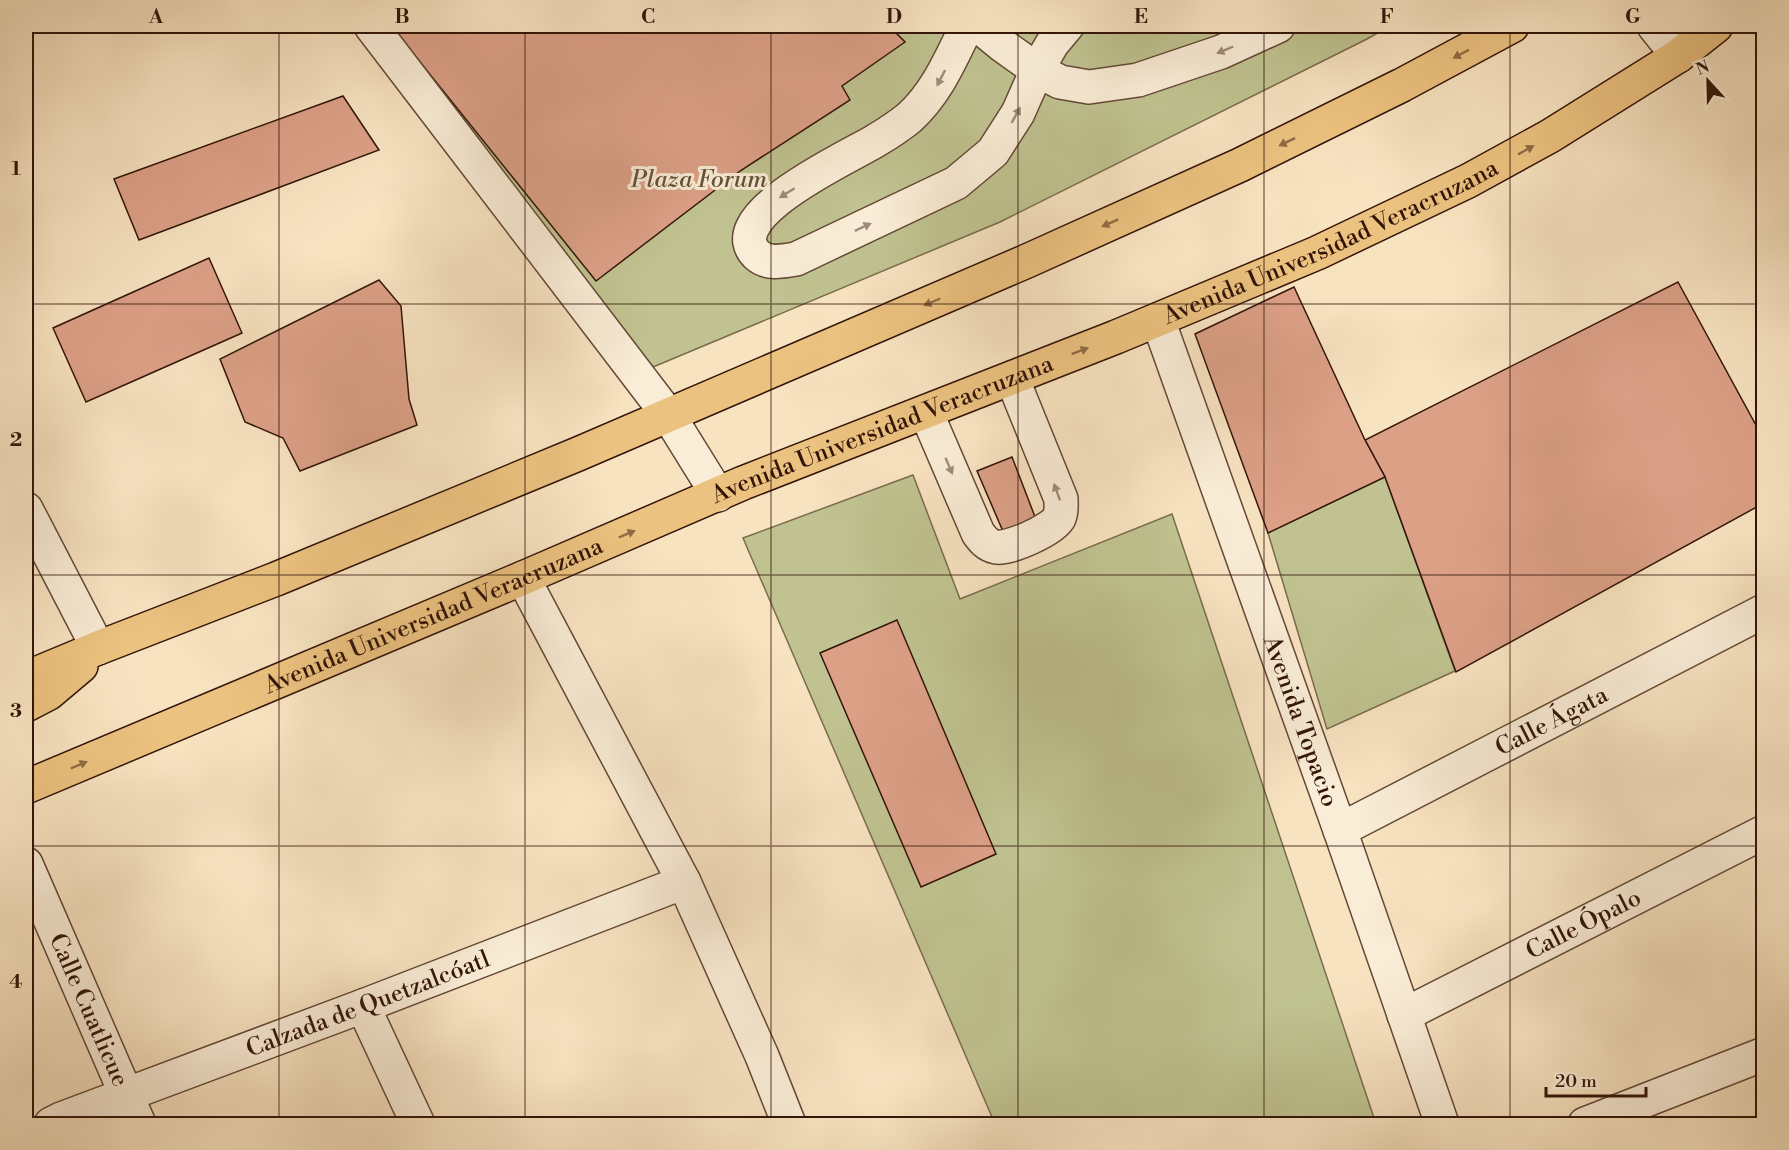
<svg xmlns="http://www.w3.org/2000/svg" width="1789" height="1150" font-family="'Libre Bodoni',serif">
	<style>
		.green { fill: #c0c391; stroke: #796c4c; stroke-width: 1.5 }
		.building { fill: #dca087; stroke: #321408; stroke-width: 1.5 }
		.lines { fill: none; stroke-linecap: round; stroke-linejoin: round }
		.minor-casing { stroke: #644836; stroke-width: 36 }
		.major-casing { stroke: #321408; stroke-width: 36 }
		.minor { stroke: #faedd7; stroke-width: 33 }
		.major { stroke: #ecc280; stroke-width: 33 }
		.oneway { fill: #a08b7a }
		.oneway2 { fill: #8f6b44 }
		.grid { fill: none; stroke: #321408; stroke-width: 1.5; stroke-opacity: 0.55 }
		.labels { text-anchor: middle; stroke-width: 6; stroke-linejoin: round; paint-order: stroke }
		.park-label { font-size: 24px; font-style: italic; fill: #645138; stroke: #faedd7 }
		.street-label { font-size: 24px; fill: #321408; stroke: #faedd7 }
		.neatline { fill: none; stroke: #321408; stroke-width: 2 }
		.grid-label { font-size: 20px; text-anchor: middle; font-weight: bold; fill: #321408 }
	</style>
	<rect width="100%" height="100%" fill="#f8e3c1"/>
	<filter id="stains"><feTurbulence type="fractalNoise" baseFrequency=".00333" numOctaves="4"/><feColorMatrix values="0 0 0 0 .2 0 0 0 0 .09 0 0 0 0 .02 0 0 0 .5 -.17"/></filter>
	<radialGradient id="worn" r=".72"><stop offset=".6" stop-color="#630" stop-opacity="0"/><stop offset="1" stop-color="#630" stop-opacity=".3"/></radialGradient>
	<g class="green">
		<path d="M366,26H1390L1367,39L1000,222L653,367Z"/>
		<path d="M913,475L960,599L1172,514L1376,1124H995L743,538Z"/>
		<path d="M1385,477L1455,671L1327,729L1268,533Z"/>
	</g>
	<g class="building">
		<path d="M391,26H889L905,42L842,86L850,100L740,171L596,281Z"/>
		<path d="M343,96L379,150L139,240L114,179Z"/>
		<path d="M209,258L242,333L86,402L53,328Z"/>
		<path d="M379,280L401,306L409,399L417,425L300,471L283,438L245,422L220,359Z"/>
		<path d="M1678,282L1764,440V503L1456,672L1385,477L1365,440Z"/>
		<path d="M1294,287L1365,440L1385,477L1268,533L1195,334Z"/>
		<path d="M1012,457L1037,522L1005,536L977,471Z"/>
		<path d="M897,620L996,854L921,887L820,653Z"/>
	</g>
	<g class="lines">
		<g class="minor-casing">
			<g id="minor">
				<path d="M371,26L669,416L718,495"/>
				<path d="M967,26C951,58 937,93 909,118C899,126 887,134 875,141C851,156 717,216 757,255C768,265 784,261 796,259L956,183L993,152L1018,113L1037,70L1052,44L1067,26"/>
				<path d="M979,26L1002,45L1037,70L1060,82L1089,87L1138,80L1221,52L1278,26"/>
				<path d="M1654,26L1678,56"/>
				<path id="s1" d="M1158,320L1340,830L1442,1124"/>
				<path d="M926,412L978,533C983,540 987,545 996,547C1010,549 1052,530 1059,518C1062,511 1061,506 1061,499L1012,378"/>
				<path d="M26,509L98,648"/>
				<path d="M523,578L684,882L762,1056L789,1124"/>
				<path id="s2" d="M1340,830L1764,611"/>
				<path id="s3" d="M26,864L139,1124"/>
				<path d="M363,1006L418,1124"/>
				<path id="s4" d="M1404,1015L1764,832"/>
				<path id="s5" d="M51,1124L61,1119L363,1006L684,882"/>
				<path d="M1585,1124L1764,1054"/>
			</g>
		</g>
		<g class="major-casing">
			<g id="major">
				<path d="M26,678L98,648L276,579L578,454L1027,261L1240,165L1402,85L1512,26"/>
				<path d="M26,705L49,693L81,666"/>
				<path id="s6" d="M26,787L523,578L743,483L1116,337L1317,253L1468,181L1550,136L1678,56L1716,26"/>
			</g>
		</g>
		<use href="#minor" class="minor"/>
		<use href="#major" class="major"/>
	</g>
	<defs><path id="oneway-solid" d="M-6-.8H1V-3.2L6.5 0L1 3.2V.8H-6Z" transform="scale(1.5)"/></defs>
	<g class="oneway">
		<use href="#oneway-solid" transform="translate(1225 50) rotate(157)"/>
		<use href="#oneway-solid" transform="translate(941 78) rotate(117)"/>
		<use href="#oneway-solid" transform="translate(1016 115) rotate(-61)"/>
		<use href="#oneway-solid" transform="translate(787 193) rotate(148)"/>
		<use href="#oneway-solid" transform="translate(863 227) rotate(-25)"/>
		<use href="#oneway-solid" transform="translate(949 466) rotate(67)"/>
		<use href="#oneway-solid" transform="translate(1057 492) rotate(-110)"/>
	</g>
	<g class="oneway2">
		<use href="#oneway-solid" transform="translate(1461 54) rotate(152)"/>
		<use href="#oneway-solid" transform="translate(1287 142) rotate(154)"/>
		<use href="#oneway-solid" transform="translate(1526 150) rotate(-29)"/>
		<use href="#oneway-solid" transform="translate(1110 223) rotate(156)"/>
		<use href="#oneway-solid" transform="translate(932 302) rotate(157)"/>
		<use href="#oneway-solid" transform="translate(1080 351) rotate(-21)"/>
		<use href="#oneway-solid" transform="translate(627 534) rotate(-23)"/>
		<use href="#oneway-solid" transform="translate(79 765) rotate(-23)"/>
	</g>
	<path class="grid" d="M279,26V1124M525,26V1124M771,26V1124M1018,26V1124M1264,26V1124M1510,26V1124M26,304H1764M26,575H1764M26,846H1764"/>
	<g class="labels">
		<g class="park-label">
			<text x="699" y="187">Plaza Forum</text>
		</g>
		<g class="street-label">
			<text dy="8" stroke="none"><textPath href="#s6" startOffset="1414">Avenida Universidad Veracruzana</textPath></text>
			<text dy="8" stroke="none"><textPath href="#s6" startOffset="928">Avenida Universidad Veracruzana</textPath></text>
			<text dy="8" stroke="none"><textPath href="#s6" startOffset="442">Avenida Universidad Veracruzana</textPath></text>
			<text dy="8" stroke="none"><textPath href="#s2" startOffset="238">Calle Ágata</textPath></text>
			<text dy="8" stroke="none"><textPath href="#s1" startOffset="426">Avenida Topacio</textPath></text>
			<text dy="8" stroke="none"><textPath href="#s4" startOffset="201">Calle Ópalo</textPath></text>
			<text dy="8" stroke="none"><textPath href="#s5" startOffset="339">Calzada de Quetzalcóatl</textPath></text>
			<text dy="8" stroke="none"><textPath href="#s3" startOffset="159">Calle Cuatlicue</textPath></text>
		</g>
	</g>
	<rect width="1789" height="1150" fill="none" stroke="#f8e3c1" stroke-width="66"/>
	<g transform="translate(1708 81) rotate(338)" stroke="#faedd7" stroke-width="4.5" paint-order="stroke">
	<path d="M0-4.5L10 22L0 15L-10 22Z" fill="#321408"/>
	<text y="-9" font-size="16" font-weight="bold" text-anchor="middle" fill="#321408">N</text>
	</g>
	<path d="M1546 1087v9h100v-9" fill="none" stroke="#321408" stroke-width="3"/>
	<text x="1555" y="1087" font-size="18" fill="#321408" stroke="#faedd7" stroke-width="4.5" paint-order="stroke">20 m</text>
	<rect x="33" y="33" width="1723" height="1084" class="neatline"/>
	<g class="grid-label">
		<text x="156" y="23">A</text>
		<text x="402" y="23">B</text>
		<text x="648" y="23">C</text>
		<text x="894" y="23">D</text>
		<text x="1141" y="23">E</text>
		<text x="1387" y="23">F</text>
		<text x="1633" y="23">G</text>
		<text x="16" y="175">1</text>
		<text x="16" y="446">2</text>
		<text x="16" y="717">3</text>
		<text x="16" y="988">4</text>
	</g>
	<rect width="100%" height="100%" filter="url(#stains)"/>
	<rect width="100%" height="100%" fill="url(#worn)"/>
</svg>
